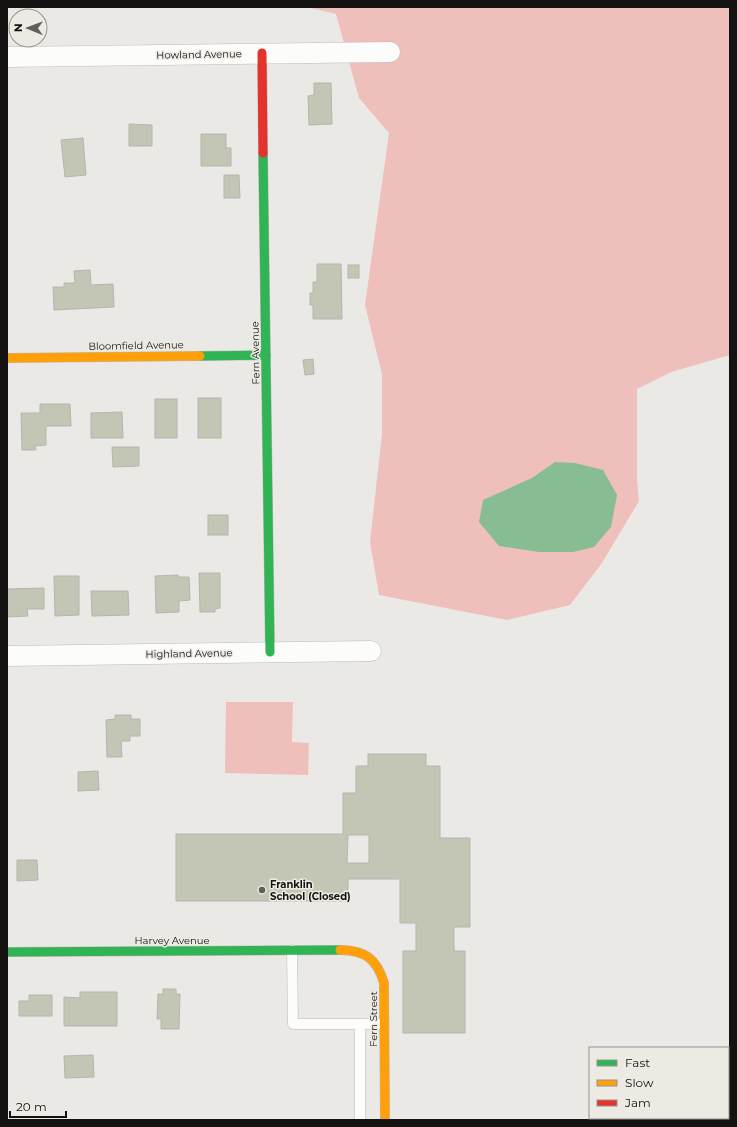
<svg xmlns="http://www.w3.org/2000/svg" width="737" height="1127" font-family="Montserrat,sans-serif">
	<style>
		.green { fill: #efbfbc }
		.water { fill: #88bc93 }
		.building { fill: #c3c6b4; stroke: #b5b4b2; fill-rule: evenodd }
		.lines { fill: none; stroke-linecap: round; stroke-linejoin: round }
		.lane-casing { stroke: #bdbbb9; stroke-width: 11 }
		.street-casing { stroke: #bdbbb9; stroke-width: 21 }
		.fast-casing { stroke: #bdbbb9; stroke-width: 10 }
		.slow-casing { stroke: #bdbbb9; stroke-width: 10 }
		.jam-casing { stroke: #bdbbb9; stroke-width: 10 }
		.lane { stroke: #fcfcfb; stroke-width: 10 }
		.street { stroke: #fcfcfb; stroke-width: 20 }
		.fast { stroke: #30b455; stroke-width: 9 }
		.slow { stroke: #ff9f0a; stroke-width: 9 }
		.jam { stroke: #e5322d; stroke-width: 9 }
		.poi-dot { fill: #5f5e5c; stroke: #edeae4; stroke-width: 1.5 }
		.labels { text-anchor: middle; stroke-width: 3; stroke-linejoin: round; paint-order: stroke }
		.street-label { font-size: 10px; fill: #141311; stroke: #edeae4 }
		.poi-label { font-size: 10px; font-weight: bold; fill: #141311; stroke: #edeae4; text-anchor: start }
	</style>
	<rect width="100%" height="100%" fill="#ebe9e6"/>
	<g class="green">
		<path d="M307,7H730V355L671,372L637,389V479L639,501L602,563L570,605L507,620L379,595L370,542L382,434V374L365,305L389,133L359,98L336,14Z"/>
		<path d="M226,702H293L292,742L309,743L308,775L225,773Z"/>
	</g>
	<path class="water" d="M555,462L575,463L603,470L617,495L611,527L594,547L573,552H539L499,546L479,522L483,500L532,478Z"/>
	<g class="building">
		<path d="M314,83H331L332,124L309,125L308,96L314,95Z"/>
		<path d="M129,124L152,125V146H129Z"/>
		<path d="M201,134H226V148H231V166H201Z"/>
		<path d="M83,138L86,175L65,177L61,140Z"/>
		<path d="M224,175H239L240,198H224Z"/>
		<path d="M317,264H341L342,319H313V305H310V293H313V282H317Z"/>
		<rect x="348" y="265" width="11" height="13"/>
		<path d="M90,270L91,285L113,284L114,307L54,310L53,287H64V283H75L74,271Z"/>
		<path d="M313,359L314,374L305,375L303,360Z"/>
		<rect x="198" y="398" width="23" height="40"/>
		<rect x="155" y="399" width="22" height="39"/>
		<path d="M40,404H70L71,426H46V445L35,446L36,450H22L21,413H40Z"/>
		<path d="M122,412L123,438H91V413Z"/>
		<path d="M112,447H139V466L113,467Z"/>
		<rect x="208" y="515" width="20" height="20"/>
		<path d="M199,573H220V608L215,609V612H200Z"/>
		<path d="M178,575V577H189L190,600L179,601V612L156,613L155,576Z"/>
		<path d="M54,576H79V615L55,616Z"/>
		<path d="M44,588V609H27L28,616L7,617V589Z"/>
		<path d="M91,591H128L129,615L92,616Z"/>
		<path d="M115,715H131V719H140V736H130V741H121L122,757H107L106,720L115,719Z"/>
		<path d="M368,754H426V766H440V838H470V927H454V951H465V1033H403V951H416V923H400V879H348V901H176V834H343V793H356V766H368ZM348,835H369V863H347Z"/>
		<path d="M98,771L99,790L78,791V772Z"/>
		<path d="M17,860H37L38,880L17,881Z"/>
		<path d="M163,989H176V994H180L179,1029H161V1019H157L158,994H163Z"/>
		<path d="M80,992H117V1026H64V997L80,998Z"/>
		<path d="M29,995H52V1016H19V1001H29Z"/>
		<path d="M93,1055L94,1077L65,1078L64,1056Z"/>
	</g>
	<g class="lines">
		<g class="lane-casing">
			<g id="lane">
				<path d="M292,950L293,1024H384"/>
				<path d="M360,1120V1025"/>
			</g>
		</g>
		<g class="street-casing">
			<g id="street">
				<path d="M7,57L390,52"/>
				<path d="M7,656L371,651"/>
			</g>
		</g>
		<g class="fast-casing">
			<g id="fast">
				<path d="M263,153L270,652"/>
				<path d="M200,356L266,355"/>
				<path d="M7,952L340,950"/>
			</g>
		</g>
		<g class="slow-casing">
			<g id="slow">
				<path d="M7,358L200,356"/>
				<path d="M340,950C365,950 377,959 384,983L385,1120"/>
			</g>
		</g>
		<g class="jam-casing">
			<path id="jam" d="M262,53L263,153"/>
		</g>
		<use href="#lane" class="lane"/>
		<use href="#street" class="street"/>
		<use href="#fast" class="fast"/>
		<use href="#slow" class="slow"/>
		<use href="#jam" class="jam"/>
	</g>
	<circle class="poi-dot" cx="262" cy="890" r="4"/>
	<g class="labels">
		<g class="street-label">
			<text transform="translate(199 54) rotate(-1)" y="4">Howland Avenue</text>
			<text transform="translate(136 345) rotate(-1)" y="4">Bloomfield Avenue</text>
			<text transform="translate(255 353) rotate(-91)" y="4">Fern Avenue</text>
			<text transform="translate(189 653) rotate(-1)" y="4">Highland Avenue</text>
			<text x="172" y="944">Harvey Avenue</text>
			<text transform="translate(373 1019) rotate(-90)" y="4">Fern Street</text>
		</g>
		<g class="poi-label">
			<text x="270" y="888">Franklin<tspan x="270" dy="12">School (Closed)</tspan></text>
		</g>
	</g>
	<rect width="737" height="1127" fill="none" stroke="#141311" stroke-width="16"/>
	<rect x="589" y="1047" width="140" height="72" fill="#edeae4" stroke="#969490"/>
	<rect x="597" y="1060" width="20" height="6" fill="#30b455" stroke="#969490"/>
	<text x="625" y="1067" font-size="12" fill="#141311">Fast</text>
	<rect x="597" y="1080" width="20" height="6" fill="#ff9f0a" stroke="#969490"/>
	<text x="625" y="1087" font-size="12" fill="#141311">Slow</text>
	<rect x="597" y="1100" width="20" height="6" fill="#e5322d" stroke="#969490"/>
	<text x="625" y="1107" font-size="12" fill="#141311">Jam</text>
	<g transform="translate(28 28) rotate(271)"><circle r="19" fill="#edeae4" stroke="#969490"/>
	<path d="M0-3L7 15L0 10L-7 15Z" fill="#5f5e5c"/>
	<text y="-6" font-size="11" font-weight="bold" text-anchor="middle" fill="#141311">N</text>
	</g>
	<path d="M10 1111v6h56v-6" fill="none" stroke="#141311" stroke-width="2"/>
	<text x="16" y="1111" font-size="12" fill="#141311" stroke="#edeae4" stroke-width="3" paint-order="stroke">20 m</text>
</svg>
